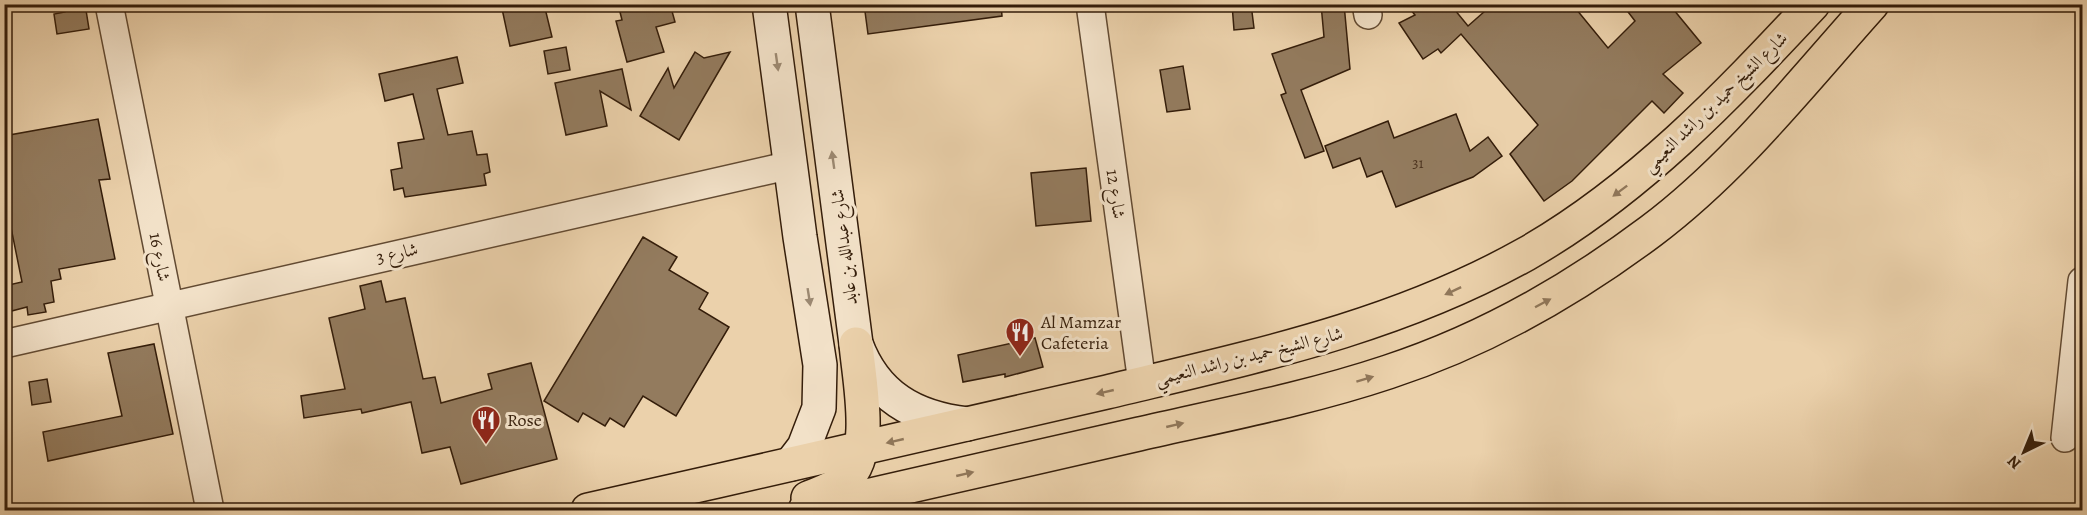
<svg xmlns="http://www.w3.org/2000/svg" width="2087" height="515" font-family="Alegreya,Amiri,serif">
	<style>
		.building { fill: #937b5e; stroke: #341d0a; stroke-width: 1.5 }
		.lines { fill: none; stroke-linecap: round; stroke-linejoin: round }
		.minor-casing { stroke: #624a32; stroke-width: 30 }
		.secondary-casing { stroke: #341d0a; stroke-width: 36 }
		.primary-casing { stroke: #341d0a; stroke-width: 36 }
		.minor { stroke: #f2e1c8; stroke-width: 27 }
		.secondary { stroke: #f2e1c8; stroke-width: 33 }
		.primary { stroke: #ebd1ab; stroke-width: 33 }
		.oneway { fill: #9c8972 }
		.oneway2 { fill: #90775a }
		.labels { text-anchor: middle; stroke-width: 6; stroke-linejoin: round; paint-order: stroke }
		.number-label { font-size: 15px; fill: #4c341f }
		.street-label { font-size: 18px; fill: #341d0a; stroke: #f2e1c8 }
		.poi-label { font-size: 18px; fill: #341d0a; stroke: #f2e1c8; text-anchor: start }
	</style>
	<rect width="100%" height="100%" fill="#ebd1ab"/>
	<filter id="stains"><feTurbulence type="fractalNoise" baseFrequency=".00333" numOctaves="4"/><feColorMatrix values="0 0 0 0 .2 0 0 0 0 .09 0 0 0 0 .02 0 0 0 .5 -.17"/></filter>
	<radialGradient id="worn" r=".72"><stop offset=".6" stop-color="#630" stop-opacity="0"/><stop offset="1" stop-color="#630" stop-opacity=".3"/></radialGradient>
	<g class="building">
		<path d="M64,4H85L89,29L57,34L54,14L65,12Z"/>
		<path d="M501,4H544L552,37L510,46Z"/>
		<path d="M618,4H670L675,22L656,27L664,52L627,62L616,21L622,20Z"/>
		<path d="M864,4H1001L1002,16L868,34Z"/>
		<path d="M1232,4H1251L1254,28L1234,30Z"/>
		<path d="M1321,4H1344L1350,69L1301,90L1324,151L1305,158L1281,95L1286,93L1272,54L1324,37Z"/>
		<path d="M1406,4H1450L1468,26L1493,4H1572L1608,48L1635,21L1622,4H1669L1701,43L1663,74L1683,93L1664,113L1652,101L1572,181L1544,201L1510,154L1538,125L1461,34L1441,53L1438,49L1423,59L1399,23L1415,15Z"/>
		<path d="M566,47L570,70L548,74L544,51Z"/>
		<path d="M695,52L704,58L730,52L679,140L640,116L668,68L674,88Z"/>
		<path d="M457,57L463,83L437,89L448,135L472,131L477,155L487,154L490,172L484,174L486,185L405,197L403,188L394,190L391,170L402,168L398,143L424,139L413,94L385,101L379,74Z"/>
		<path d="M1183,66L1190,109L1167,112L1160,70Z"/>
		<path d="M622,69L631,110L600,91L607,126L566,135L555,83Z"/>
		<path d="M1456,114L1470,151L1488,137L1502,156L1473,177L1396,207L1382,171L1367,177L1360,158L1333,168L1325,146L1388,121L1394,138Z"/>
		<path d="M98,119L110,179L99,180L115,259L59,269L61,279L51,281L54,302L44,304L46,312L28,315L27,307L4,313V286L22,282L4,193V136Z"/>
		<path d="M1086,168L1091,221L1036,226L1031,173Z"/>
		<path d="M643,237L677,257L669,270L708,293L699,309L729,327L676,416L643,396L624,427L610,418L605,426L583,413L578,422L544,401Z"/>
		<path d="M381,281L386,302L405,298L423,379L435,377L441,403L492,389L488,374L531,363L557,459L461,484L450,447L422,453L411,402L362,413L361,409L304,418L301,396L345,389L329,318L365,309L360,286Z"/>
		<path d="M1035,338L1043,367L1005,377V374L963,382L958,355Z"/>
		<path d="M154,344L173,434L48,461L43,432L122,416L108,353Z"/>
		<path d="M47,379L51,402L32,405L29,382Z"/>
	</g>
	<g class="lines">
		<g class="minor-casing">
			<g id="minor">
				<path d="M109,4L210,510"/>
				<path d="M1090,4L1142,383"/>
				<path d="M1366,4L1368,15"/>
				<path d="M4,344L791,165"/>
				<path d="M2065,438L2082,281"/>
			</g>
		</g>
		<g class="secondary-casing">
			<g id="secondary">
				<path d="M769,4L800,237L820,365L819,408L804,447L791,464"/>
				<path d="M812,4L856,344C875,396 914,418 967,424"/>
			</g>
		</g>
		<g class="primary-casing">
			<g id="primary">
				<path d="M808,498C820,493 836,488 846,479C875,453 859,380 856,344"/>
				<path d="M588,510C761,471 934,433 1107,392C1252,357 1394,328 1526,254C1638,190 1726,97 1813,4"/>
				<path d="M805,510C917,485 1028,459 1139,434C1222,415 1307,399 1388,372C1483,341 1571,291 1651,231C1735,168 1802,82 1872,4"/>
			</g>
		</g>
		<use href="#minor" class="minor"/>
		<use href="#secondary" class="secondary"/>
		<use href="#primary" class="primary"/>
	</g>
	<defs><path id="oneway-solid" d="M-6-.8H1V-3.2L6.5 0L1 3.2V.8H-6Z" transform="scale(1.5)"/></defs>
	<g class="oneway">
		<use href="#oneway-solid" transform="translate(777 62) rotate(82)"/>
		<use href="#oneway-solid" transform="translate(833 160) rotate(-98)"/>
		<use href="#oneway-solid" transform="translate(809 297) rotate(81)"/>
	</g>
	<g class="oneway2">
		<use href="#oneway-solid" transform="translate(1620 191) rotate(143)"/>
		<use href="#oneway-solid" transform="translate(1453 291) rotate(155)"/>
		<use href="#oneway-solid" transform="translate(1543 303) rotate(-28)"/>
		<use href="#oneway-solid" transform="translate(1365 379) rotate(-17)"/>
		<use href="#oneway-solid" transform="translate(1105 392) rotate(167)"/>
		<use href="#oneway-solid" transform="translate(1175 425) rotate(-13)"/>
		<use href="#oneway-solid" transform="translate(895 441) rotate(167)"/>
		<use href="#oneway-solid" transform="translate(965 474) rotate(-13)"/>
	</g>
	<defs>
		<g id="restaurant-pin" transform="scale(1.5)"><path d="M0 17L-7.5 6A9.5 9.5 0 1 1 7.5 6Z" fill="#8f2418" stroke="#f2e1c8"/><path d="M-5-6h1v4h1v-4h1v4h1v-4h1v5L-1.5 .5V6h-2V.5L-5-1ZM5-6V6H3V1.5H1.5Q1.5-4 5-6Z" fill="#fff"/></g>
	</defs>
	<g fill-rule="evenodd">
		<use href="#restaurant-pin" x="1020" y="332"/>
		<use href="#restaurant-pin" x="486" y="420"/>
	</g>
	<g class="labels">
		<g class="number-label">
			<text x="1418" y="168">31</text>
		</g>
		<g class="street-label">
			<text transform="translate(1715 102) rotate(-44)" y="6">شارع الشيخ حميد بن راشد النعيمي</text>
			<text transform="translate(1116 194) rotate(82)" y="6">شارع 12</text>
			<text transform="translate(844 247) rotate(-97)" y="6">شارع عبدالله بن عابد</text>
			<text transform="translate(397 253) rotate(-13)" y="6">شارع 3</text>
			<text transform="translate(160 257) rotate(79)" y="6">شارع 16</text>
			<text transform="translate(1249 356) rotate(-14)" y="6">شارع الشيخ حميد بن راشد النعيمي</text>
		</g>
		<g class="poi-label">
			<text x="1041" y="328">Al Mamzar<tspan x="1041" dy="21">Cafeteria</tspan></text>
			<text x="507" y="426">Rose</text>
		</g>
	</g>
	<rect width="2087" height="515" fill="none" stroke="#ebd1ab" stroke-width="24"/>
	<rect x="6" y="6" width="2075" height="503" fill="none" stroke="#341d0a" stroke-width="3"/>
	<rect x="12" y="12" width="2063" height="491" fill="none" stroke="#341d0a" stroke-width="1.5"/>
	<g transform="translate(2024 452) rotate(223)" stroke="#f2e1c8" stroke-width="4.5" paint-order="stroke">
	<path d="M0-4.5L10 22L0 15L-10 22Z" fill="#341d0a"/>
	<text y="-9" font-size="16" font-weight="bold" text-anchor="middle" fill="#341d0a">N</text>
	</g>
	<rect width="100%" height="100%" filter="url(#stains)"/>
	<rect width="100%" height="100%" fill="url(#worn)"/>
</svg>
